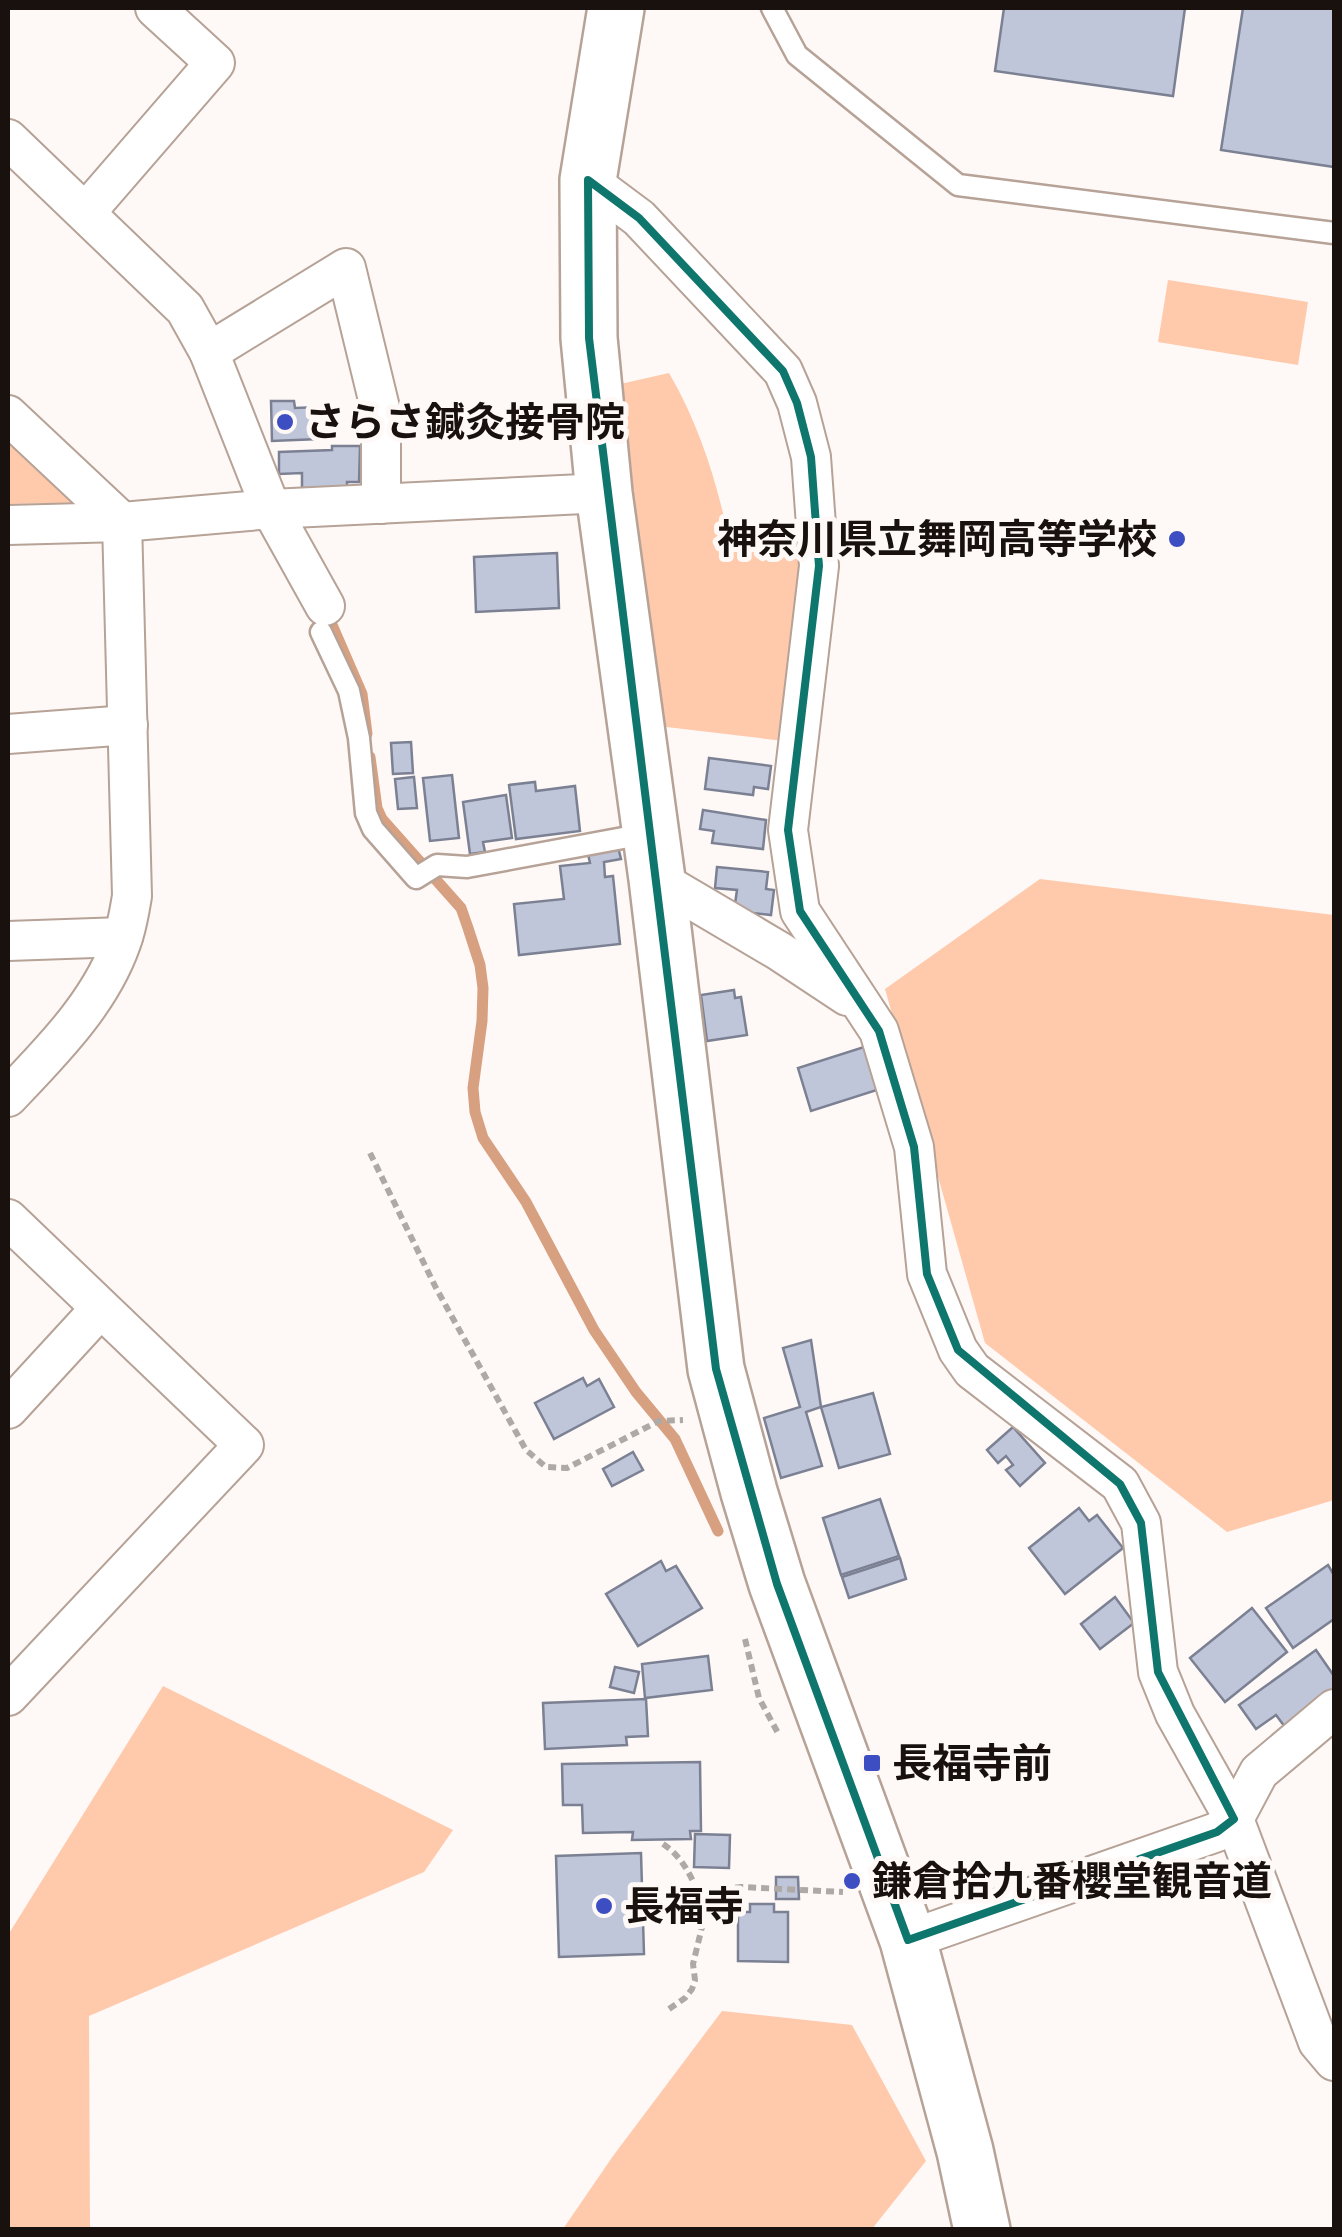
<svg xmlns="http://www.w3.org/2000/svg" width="1342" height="2237" font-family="'Alegreya Sans','Noto Sans JP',sans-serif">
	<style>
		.green { fill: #ffc9ab }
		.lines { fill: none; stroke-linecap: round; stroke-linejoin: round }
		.stream { stroke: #d7a081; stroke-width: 11 }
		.building { fill: #c0c6da; stroke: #7b8193; stroke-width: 2.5 }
		.lane-casing { stroke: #b6a296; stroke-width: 25 }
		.street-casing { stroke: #b6a296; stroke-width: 42 }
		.secondary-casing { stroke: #b6a296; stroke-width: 60 }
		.path { stroke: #afa9a6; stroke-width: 6; stroke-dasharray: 8 5; stroke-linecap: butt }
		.lane { stroke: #fff; stroke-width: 20 }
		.street { stroke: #fff; stroke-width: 38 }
		.secondary { stroke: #fff; stroke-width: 55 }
		.marked { fill: none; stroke: #0f766e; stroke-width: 8; stroke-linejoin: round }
		.poi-dot { fill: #3c4ec1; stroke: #fef9f7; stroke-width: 4 }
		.labels { text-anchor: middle; stroke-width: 10; stroke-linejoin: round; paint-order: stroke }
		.poi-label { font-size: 40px; font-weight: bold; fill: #18110d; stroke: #fef9f7; text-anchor: start }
	</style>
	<rect width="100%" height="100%" fill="#fef9f7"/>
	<g class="green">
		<path d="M1168,280L1308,302L1298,365L1158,342Z"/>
		<path d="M669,373C701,428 719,488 731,550L806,556L784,741L658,726L616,385Z"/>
		<path d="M8,440L74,503L8,504Z"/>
		<path d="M1040,879L1334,915V1500L1227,1532L985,1343L885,989Z"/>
		<path d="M163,1686L453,1830L424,1872L89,2016L90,2229H8V1935Z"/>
		<path d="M722,2011L852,2025L926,2161L872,2229H563L613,2156Z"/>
	</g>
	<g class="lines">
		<g class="stream">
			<path d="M326,611L362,694L367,734"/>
			<path d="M370,757L377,808L382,819L461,908L468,928L480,965L483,988L482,1021L473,1088L475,1112L483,1138L526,1202L594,1330L636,1392L675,1439L718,1531"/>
		</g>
	</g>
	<g class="building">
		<path d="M1004,8H1185L1173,96L995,71Z"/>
		<path d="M1243,8H1334V167L1221,150Z"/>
		<path d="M271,401H294L295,408L319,407V439L272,441Z"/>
		<path d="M332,446H360L359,482H347V488L302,489V473L279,474V452L332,450Z"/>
		<path d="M557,553L559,608L476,612L474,557Z"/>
		<path d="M411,742L413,773L393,774L391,743Z"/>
		<path d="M709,758L771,766L768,789L754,787L753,795L705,789Z"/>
		<path d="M452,775L459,838L430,841L423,778Z"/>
		<path d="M414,777L417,808L398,809L395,779Z"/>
		<path d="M535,782L536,791L575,786L580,831L516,839L509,785Z"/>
		<path d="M506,795L512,838L483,842L485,852L470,854L463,802Z"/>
		<path d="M703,810L766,820L763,849L712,843L714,831L700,829Z"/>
		<path d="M618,847L621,859L604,862L605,877L613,876L620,944L519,955L514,904L564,899L560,866L590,863L588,854Z"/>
		<path d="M717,867L768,872L766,889L774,890L771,915L734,911L737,890L715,888Z"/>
		<path d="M734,990L735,998L741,997L747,1035L707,1041L701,995Z"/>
		<path d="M867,1046L880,1089L811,1111L798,1068Z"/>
		<path d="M811,1340L821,1407L806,1412L822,1466L781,1478L764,1418L800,1407L783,1348Z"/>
		<path d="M583,1378L587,1386L599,1379L614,1407L554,1439L535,1403Z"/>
		<path d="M873,1393L890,1454L839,1468L821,1407Z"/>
		<path d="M1013,1427L1045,1463L1020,1486L1006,1470L1013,1465L1006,1456L998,1463L987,1450Z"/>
		<path d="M633,1452L643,1470L612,1486L603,1469Z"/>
		<path d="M880,1499L899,1556L841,1575L823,1518Z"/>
		<path d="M1079,1508L1089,1521L1097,1515L1123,1548L1065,1594L1029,1548Z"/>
		<path d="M900,1558L906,1579L849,1598L842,1577Z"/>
		<path d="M661,1561L666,1571L676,1566L702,1608L638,1646L606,1594Z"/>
		<path d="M1328,1565L1334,1575V1619L1293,1648L1266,1608Z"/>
		<path d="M1115,1597L1134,1623L1100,1649L1081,1624Z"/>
		<path d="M1252,1608L1287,1652L1225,1702L1190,1658Z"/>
		<path d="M1316,1650L1334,1676V1690L1285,1727L1276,1715L1256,1729L1239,1705Z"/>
		<path d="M708,1656L712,1690L645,1698L642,1664Z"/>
		<path d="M615,1667L639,1672L634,1693L610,1687Z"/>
		<path d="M646,1699L648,1736L626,1737L627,1745L545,1749L543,1703Z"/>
		<path d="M700,1762L701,1831H690L691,1839L632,1840L633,1832L583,1833L582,1805H563L562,1764Z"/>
		<path d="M695,1834L730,1835L729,1868L694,1867Z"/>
		<path d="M641,1853L644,1954L559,1957L556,1856Z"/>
		<path d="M776,1877H798L799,1899H776Z"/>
		<path d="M750,1904H774V1912H788V1962L738,1961V1912H750Z"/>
	</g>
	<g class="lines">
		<g class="lane-casing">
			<g id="lane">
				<path d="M772,8L797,55L958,185L1334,233"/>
				<path d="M321,632L349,691L359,738L366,813L373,829L416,878L437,865L467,867L650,833"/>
			</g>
		</g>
		<g class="street-casing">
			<g id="street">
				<path d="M8,139L185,309L209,352L271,509L325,606"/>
				<path d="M588,180L639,218L783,371L797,403L811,457L819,566L788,830L800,911L879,1031L914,1147L927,1274L958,1350L972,1370L1120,1484L1141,1523L1158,1672L1175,1714L1234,1819L1318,2042L1334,2061"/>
				<path d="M86,212L215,63L155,8"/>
				<path d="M209,352L346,268L381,412V504"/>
				<path d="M8,415L122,522L132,896C130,908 128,921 124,934C105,998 53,1050 8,1097"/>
				<path d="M8,525L122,522L271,509L604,493"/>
				<path d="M8,734L128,725"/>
				<path d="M657,879L779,951L847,996"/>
				<path d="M8,941L123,937"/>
				<path d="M8,1219L244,1445L8,1696"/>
				<path d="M8,1409L100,1309"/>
				<path d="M908,1940L1217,1832L1234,1819L1259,1772L1334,1709"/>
			</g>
		</g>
		<g class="secondary-casing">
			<path id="secondary" d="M616,8L588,180L589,338L604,493L657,879L716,1369L749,1492L777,1584L908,1940L965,2151L982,2230"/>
		</g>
		<g class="path">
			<path d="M370,1153L436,1288L526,1450L546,1467L567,1468L659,1421L683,1420"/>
			<path d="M745,1639L759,1698L779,1735"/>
			<path d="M663,1844C681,1856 689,1872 698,1892"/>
			<path d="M645,1900L741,1887L843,1892"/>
			<path d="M669,2009L685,1998L692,1989L695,1980L693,1964L702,1927L701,1891"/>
		</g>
		<use href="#lane" class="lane"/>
		<use href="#street" class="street"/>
		<use href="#secondary" class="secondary"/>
	</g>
	<path class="marked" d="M588,180L639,218L783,371L797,403L811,457L819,566L788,830L800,911L879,1031L914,1147L927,1274L958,1350L1120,1484L1141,1523L1158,1672L1234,1819L1217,1832L908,1940L777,1584L716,1369L589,338Z"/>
	<g class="poi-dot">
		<circle cx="285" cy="422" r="10"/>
		<circle cx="1177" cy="539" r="10"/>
		<rect x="862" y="1753" width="20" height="20" rx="5"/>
		<circle cx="852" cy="1881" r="10"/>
		<circle cx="604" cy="1906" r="10"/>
	</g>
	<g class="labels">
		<g class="poi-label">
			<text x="305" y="436">さらさ鍼灸接骨院</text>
			<text x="1157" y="553" text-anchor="end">神奈川県立舞岡高等学校</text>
			<text x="892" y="1777">長福寺前</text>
			<text x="872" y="1895">鎌倉拾九番櫻堂観音道</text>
			<text x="624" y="1920">長福寺</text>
		</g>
	</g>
	<rect width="1342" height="2237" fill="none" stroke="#18110d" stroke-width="20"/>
</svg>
